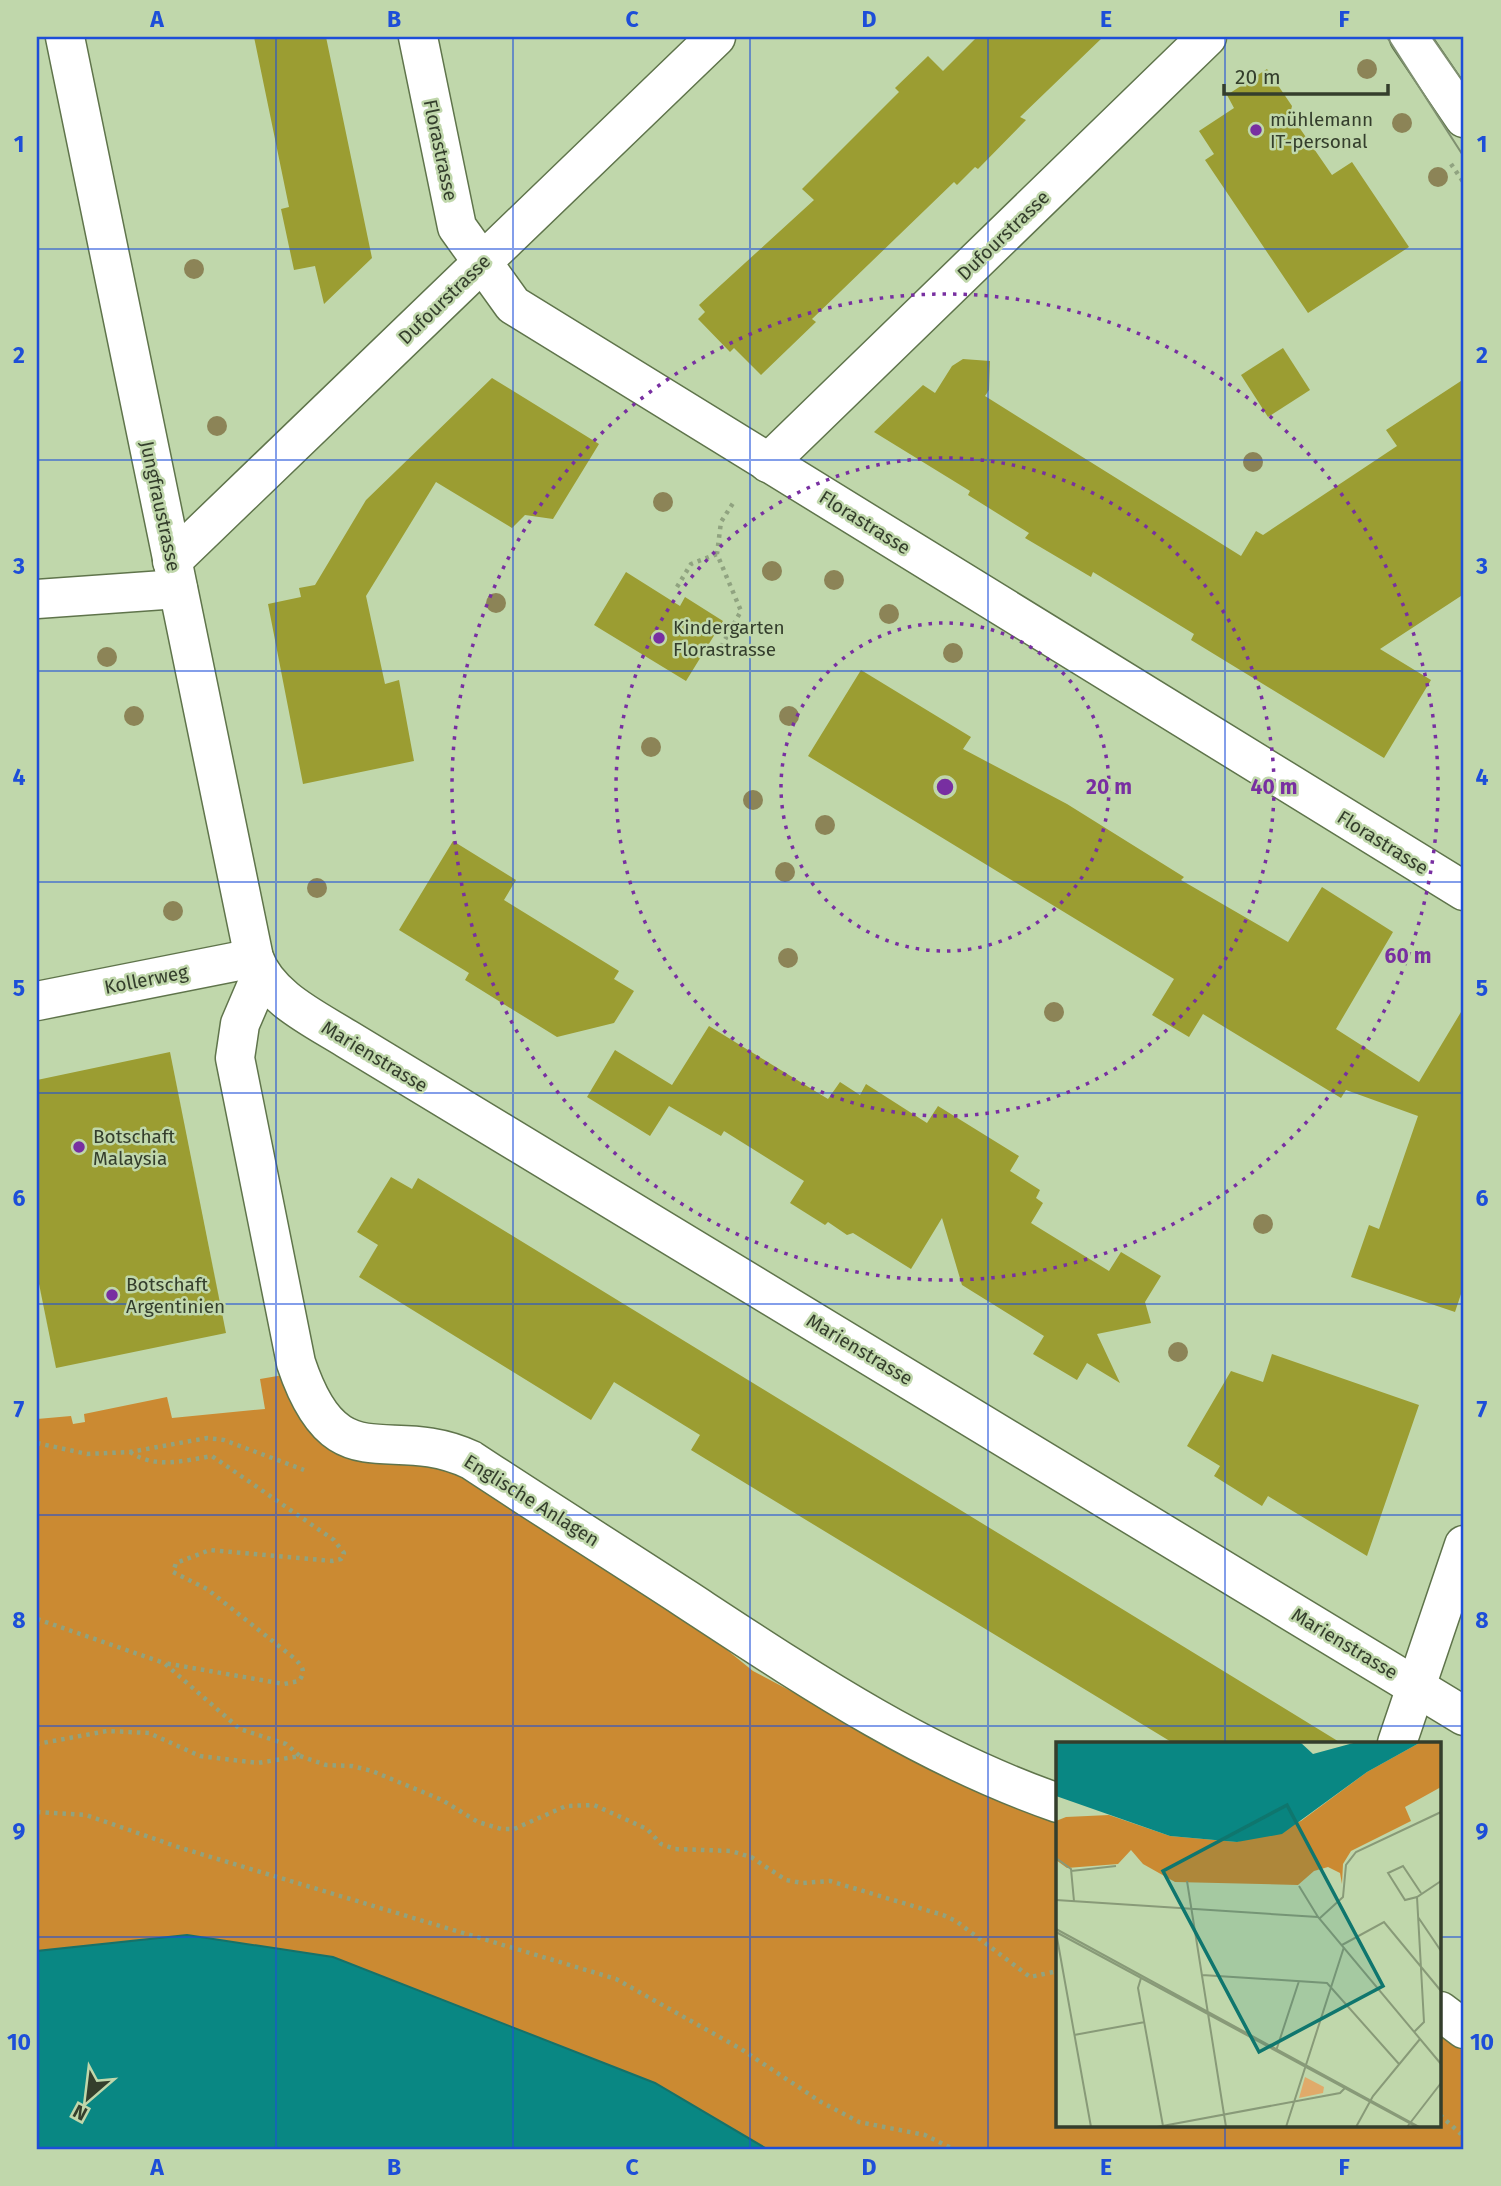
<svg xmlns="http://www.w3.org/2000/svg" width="1501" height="2186" font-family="'Fira Sans',sans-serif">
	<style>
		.forest { fill: #cb8a32 }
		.water { fill: #098783; stroke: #167169; stroke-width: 2 }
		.building { fill: #9b9d32 }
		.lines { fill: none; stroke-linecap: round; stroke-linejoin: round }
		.street-casing { stroke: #5f744b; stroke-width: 41 }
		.secondary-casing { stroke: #5f744b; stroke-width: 41 }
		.path { stroke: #90a380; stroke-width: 4.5; stroke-dasharray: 3.5 5; stroke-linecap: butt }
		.street { stroke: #fff; stroke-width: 38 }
		.secondary { stroke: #fff; stroke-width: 38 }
		.tram { stroke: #7f9070; stroke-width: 2 }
		.tree { fill: #8c8457 }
		.grid { fill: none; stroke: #1d4ed8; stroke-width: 2; stroke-opacity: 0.55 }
		.ring { fill: none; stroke: #782fa1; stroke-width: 3.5; stroke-dasharray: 3.5 7 }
		.poi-dot { fill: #782fa1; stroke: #c0d7ab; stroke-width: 2.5 }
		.labels { text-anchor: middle; stroke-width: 5; stroke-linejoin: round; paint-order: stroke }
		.poi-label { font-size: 19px; fill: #343e2c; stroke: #c0d7ab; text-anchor: start }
		.street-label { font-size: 19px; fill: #343e2c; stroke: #c0d7ab }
		.inset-road { fill: none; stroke: #889a78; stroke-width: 2 }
		.view { fill: #0f766e; fill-opacity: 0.15; stroke: #0f766e; stroke-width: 3.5 }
		.inset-edge { fill: none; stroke: #343e2c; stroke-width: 3.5 }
		.centre { fill: #782fa1; stroke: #c0d7ab; stroke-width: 3.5 }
		.ring-label { font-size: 21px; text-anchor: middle; font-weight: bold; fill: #782fa1; stroke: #c0d7ab; stroke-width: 5; stroke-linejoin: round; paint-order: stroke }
		.neatline { fill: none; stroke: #1d4ed8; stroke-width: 2.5 }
		.grid-label { font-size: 23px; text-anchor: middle; font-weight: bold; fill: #1d4ed8 }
	</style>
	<rect width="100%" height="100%" fill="#c0d7ab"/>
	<path class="forest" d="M295,1373L312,1413L454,1454L617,1561L753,1671L986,1794L1058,1816V2125H1440V2015L1464,2034V2149H767L655,2083L187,1935L37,1951V1419L71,1416L73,1424L85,1422L84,1414L167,1397L172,1418L265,1409L260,1379Z"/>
	<path class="water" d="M187,1935L333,1957L655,2083L767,2149H37V1951Z"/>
	<g class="building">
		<path d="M254,37H326L372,258L324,304L315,266L294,270L281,209L289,207Z"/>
		<path d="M977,37H1103L1020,117L1026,120L978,169L975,167L957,185L954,182L812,319L816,322L761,375L734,348L730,352L698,319L705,312L699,305L814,200L802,189L899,92L895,88L928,56L943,71Z"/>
		<path d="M1267,69L1292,106L1290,114L1332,175L1352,162L1409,247L1308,313L1205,160L1214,154L1199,131L1234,108L1227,95Z"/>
		<path d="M1283,348L1310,390L1268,417L1241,375Z"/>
		<path d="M963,359L990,361L989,390L985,396L1241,556L1256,531L1263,535L1397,446L1386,430L1464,379V594L1380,649L1431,680L1384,758L1191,640L1194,634L1093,572L1091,577L1025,538L1029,533L968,495L970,491L874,432L923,385L935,393L952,366Z"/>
		<path d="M492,378L599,444L553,519L525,515L512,528L436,482L366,596L385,684L399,680L414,761L303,784L268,604L301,597L299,588L315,585L366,500Z"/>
		<path d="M626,572L680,606L685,597L723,621L686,681L594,625Z"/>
		<path d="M861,670L971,737L963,749L1067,804L1184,877L1181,880L1288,942L1322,887L1393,932L1336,1029L1419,1082L1464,1007V1285L1455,1312L1351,1277L1369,1225L1379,1229L1418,1116L1346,1090L1341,1098L1203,1014L1189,1037L1152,1015L1174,979L808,756Z"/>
		<path d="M453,841L516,880L504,900L619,971L614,979L634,991L614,1023L557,1037L465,980L469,973L399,930Z"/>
		<path d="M709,1026L828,1099L840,1082L860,1095L866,1084L927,1123L938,1106L1019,1156L1010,1171L1040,1190L1036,1198L1043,1203L1031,1223L1109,1271L1121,1252L1161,1276L1145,1302L1151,1323L1097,1334L1120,1383L1087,1363L1077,1380L1033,1354L1044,1336L962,1285L942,1218L911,1269L853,1233L847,1235L828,1222L825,1225L790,1203L804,1181L724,1131L721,1136L669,1106L650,1136L587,1097L615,1050L672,1085Z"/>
		<path d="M170,1052L226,1333L56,1368L37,1274V1080Z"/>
		<path d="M391,1177L412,1189L418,1178L1341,1743H1173L691,1450L700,1435L614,1382L591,1420L359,1277L378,1245L357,1232Z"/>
		<path d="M1272,1354L1419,1405L1367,1556L1268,1496L1262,1506L1214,1476L1220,1466L1187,1446L1231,1371L1263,1382Z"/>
	</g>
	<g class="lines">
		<g class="street-casing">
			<g id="street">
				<path d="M418,37L457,227L513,305L1464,891"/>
				<path d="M768,463L1207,37"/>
				<path d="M172,561L716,37"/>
				<path d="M37,599L178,589"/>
				<path d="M261,975L240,1024L235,1058L296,1363C337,1486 389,1421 471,1460C542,1507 614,1552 686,1599C805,1677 922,1756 1058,1803"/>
				<path d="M37,1001L254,958"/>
				<path d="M1397,1743L1464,1545"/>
				<path d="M1440,2011L1464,2029"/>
			</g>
		</g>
		<g class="secondary-casing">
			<g id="secondary">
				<path d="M65,37L254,958C268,997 313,1018 347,1039L1464,1716"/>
				<path d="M1409,37L1464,118"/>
			</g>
		</g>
		<g class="path">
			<path d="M1451,164L1464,183"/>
			<path d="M677,587L691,564L717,554"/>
			<path d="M717,654L741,611L717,554L721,522L735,500"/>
			<path d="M37,1443L87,1454L130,1452L207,1438L224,1440L304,1470"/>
			<path d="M130,1452C155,1469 183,1461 212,1456L334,1540L344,1553L341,1559L332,1561L210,1550L176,1563L173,1572L207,1589L294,1658C303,1667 306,1671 299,1681L284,1684L164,1663"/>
			<path d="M37,1619L164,1663L240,1729L286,1744L300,1756L258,1763L200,1756L149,1733L107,1731L37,1744"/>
			<path d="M300,1756L326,1765L352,1766L372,1771L442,1800L478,1822L501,1829H514L566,1806L594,1805L647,1829L661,1844L675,1849L731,1851L751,1857L786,1880L802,1883L830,1881L943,1915L956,1921L1030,1977L1058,1971"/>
			<path d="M37,1812L86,1815L181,1848L616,1979L741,2049L821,2102L859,2122L925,2135L953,2149"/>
			<path d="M1440,2115L1461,2134L1464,2141"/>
		</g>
		<use href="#street" class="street"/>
		<use href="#secondary" class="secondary"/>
		<g class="tram">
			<path d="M1387,37L1464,157"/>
			<path d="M1432,37L1464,83"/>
		</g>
	</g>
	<g class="tree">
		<circle cx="1367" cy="69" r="10"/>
		<circle cx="1402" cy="123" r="10"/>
		<circle cx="1438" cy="177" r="10"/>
		<circle cx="194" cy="269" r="10"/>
		<circle cx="217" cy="426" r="10"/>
		<circle cx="1253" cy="462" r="10"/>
		<circle cx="663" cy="502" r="10"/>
		<circle cx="772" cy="571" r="10"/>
		<circle cx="834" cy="580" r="10"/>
		<circle cx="496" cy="603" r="10"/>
		<circle cx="889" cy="614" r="10"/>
		<circle cx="953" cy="653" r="10"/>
		<circle cx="107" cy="657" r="10"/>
		<circle cx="134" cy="716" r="10"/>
		<circle cx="789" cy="716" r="10"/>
		<circle cx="651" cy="747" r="10"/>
		<circle cx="753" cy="800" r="10"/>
		<circle cx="825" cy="825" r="10"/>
		<circle cx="785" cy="872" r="10"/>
		<circle cx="317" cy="888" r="10"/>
		<circle cx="173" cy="911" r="10"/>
		<circle cx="788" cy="958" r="10"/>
		<circle cx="1054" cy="1012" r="10"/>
		<circle cx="1263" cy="1224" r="10"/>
		<circle cx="1178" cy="1352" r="10"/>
	</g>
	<path class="grid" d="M276,37V2149M513,37V2149M750,37V2149M988,37V2149M1225,37V1743M37,249H1464M37,460H1464M37,671H1464M37,882H1464M37,1093H1464M37,1304H1464M37,1515H1464M37,1726H1464M37,1937H1058M1440,1937H1464M1225,2125V2149"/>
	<g class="ring">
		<circle cx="945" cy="787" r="164"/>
		<circle cx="945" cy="787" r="329"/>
		<circle cx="945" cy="787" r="493"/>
	</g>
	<g class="poi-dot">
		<circle cx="1256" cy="130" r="7"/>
		<circle cx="659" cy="638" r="7"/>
		<circle cx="79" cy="1147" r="7"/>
		<circle cx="112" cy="1295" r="7"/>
	</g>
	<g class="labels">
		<g class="poi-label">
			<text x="1270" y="126">mühlemann<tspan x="1270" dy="22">IT-personal</tspan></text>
			<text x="673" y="634">Kindergarten<tspan x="673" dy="22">Florastrasse</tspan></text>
			<text x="93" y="1143">Botschaft<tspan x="93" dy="22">Malaysia</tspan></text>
			<text x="126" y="1291">Botschaft<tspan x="126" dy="22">Argentinien</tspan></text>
		</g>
		<g class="street-label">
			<text transform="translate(441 150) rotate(78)" y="7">Florastrasse</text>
			<text transform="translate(1003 235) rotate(-44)" y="7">Dufourstrasse</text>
			<text transform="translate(444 299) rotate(-44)" y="7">Dufourstrasse</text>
			<text transform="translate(161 506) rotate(78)" y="7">Jungfraustrasse</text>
			<text transform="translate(865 522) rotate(32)" y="7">Florastrasse</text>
			<text transform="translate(1383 842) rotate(32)" y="7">Florastrasse</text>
			<text transform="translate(146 979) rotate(-11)" y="7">Kollerweg</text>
			<text transform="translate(375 1056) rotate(31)" y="7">Marienstrasse</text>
			<text transform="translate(860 1349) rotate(31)" y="7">Marienstrasse</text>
			<text transform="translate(532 1500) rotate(32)" y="7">Englische Anlagen</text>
			<text transform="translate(1345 1643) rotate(31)" y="7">Marienstrasse</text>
		</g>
	</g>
	<g transform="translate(1056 1742)">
		<rect width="385" height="385" fill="#c0d7ab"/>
		<path d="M249,335L268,345L267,351L243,356Z" fill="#e0aa6a"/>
		<path d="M365,0H385V45L349,65L355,79L295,109L287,122L286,142L284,131L272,125L258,129L242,143L119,140L87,122L75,108L62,122L11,126L0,118V79L10,75L53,73L114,94L181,100L245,79L311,30Z" fill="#cb8a32"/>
		<path d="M0,0H244L257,12L301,0H365L311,30L226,92L181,100L114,94L0,54Z" fill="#098783"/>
		<path class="inset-road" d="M0,116L15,127L18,159M15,129L60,124M131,139L170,385M243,144L262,175L385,322M365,151L347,124L332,131L349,158L361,155L385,139M0,158L262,175M362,175L385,209M264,176L287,155L290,123L300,110L385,70M0,187L363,385M0,190L361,385M0,190L35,385M286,203L328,180L385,249M146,233L271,241L343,322M85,236L82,246L107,384M358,290L368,280L361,155M18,293L89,280M220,309L243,239M101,385L284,351L289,346M230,385L288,205M300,385L317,354L364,297M351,385L385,341"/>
		<path class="view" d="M231,63L327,244L203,310L107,129Z"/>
		<rect width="385" height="385" class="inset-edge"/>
	</g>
	<circle cx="945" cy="787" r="10" class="centre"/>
	<g class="ring-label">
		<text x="1109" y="794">20 m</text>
		<text x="1274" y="794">40 m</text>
		<text x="1408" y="963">60 m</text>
	</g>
	<rect width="1501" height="2186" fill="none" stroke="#c0d7ab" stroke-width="77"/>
	<g transform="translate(88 2098) rotate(208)" stroke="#c0d7ab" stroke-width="5" paint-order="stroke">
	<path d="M0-5L12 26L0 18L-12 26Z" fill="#343e2c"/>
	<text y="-10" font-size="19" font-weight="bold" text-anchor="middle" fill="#343e2c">N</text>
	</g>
	<path d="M1224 84v10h164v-10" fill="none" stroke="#343e2c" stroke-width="3.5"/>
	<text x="1235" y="84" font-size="21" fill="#343e2c" stroke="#c0d7ab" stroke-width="5" paint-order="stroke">20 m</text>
	<rect x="38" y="38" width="1424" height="2110" class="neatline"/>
	<g class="grid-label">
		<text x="157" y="27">A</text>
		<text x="394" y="27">B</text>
		<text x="632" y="27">C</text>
		<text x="869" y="27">D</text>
		<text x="1106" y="27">E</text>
		<text x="1344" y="27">F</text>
		<text x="19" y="152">1</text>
		<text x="1482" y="152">1</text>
		<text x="19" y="363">2</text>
		<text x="1482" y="363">2</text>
		<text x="19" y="574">3</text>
		<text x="1482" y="574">3</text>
		<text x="19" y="785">4</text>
		<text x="1482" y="785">4</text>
		<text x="19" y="996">5</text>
		<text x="1482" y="996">5</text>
		<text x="19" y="1206">6</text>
		<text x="1482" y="1206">6</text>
		<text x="19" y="1417">7</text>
		<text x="1482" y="1417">7</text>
		<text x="19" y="1628">8</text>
		<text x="1482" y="1628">8</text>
		<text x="19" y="1839">9</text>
		<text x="1482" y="1839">9</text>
		<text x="19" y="2050">10</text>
		<text x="1482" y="2050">10</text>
		<text x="157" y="2175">A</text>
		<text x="394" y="2175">B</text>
		<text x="632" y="2175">C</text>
		<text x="869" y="2175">D</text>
		<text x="1106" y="2175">E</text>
		<text x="1344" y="2175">F</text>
	</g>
</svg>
